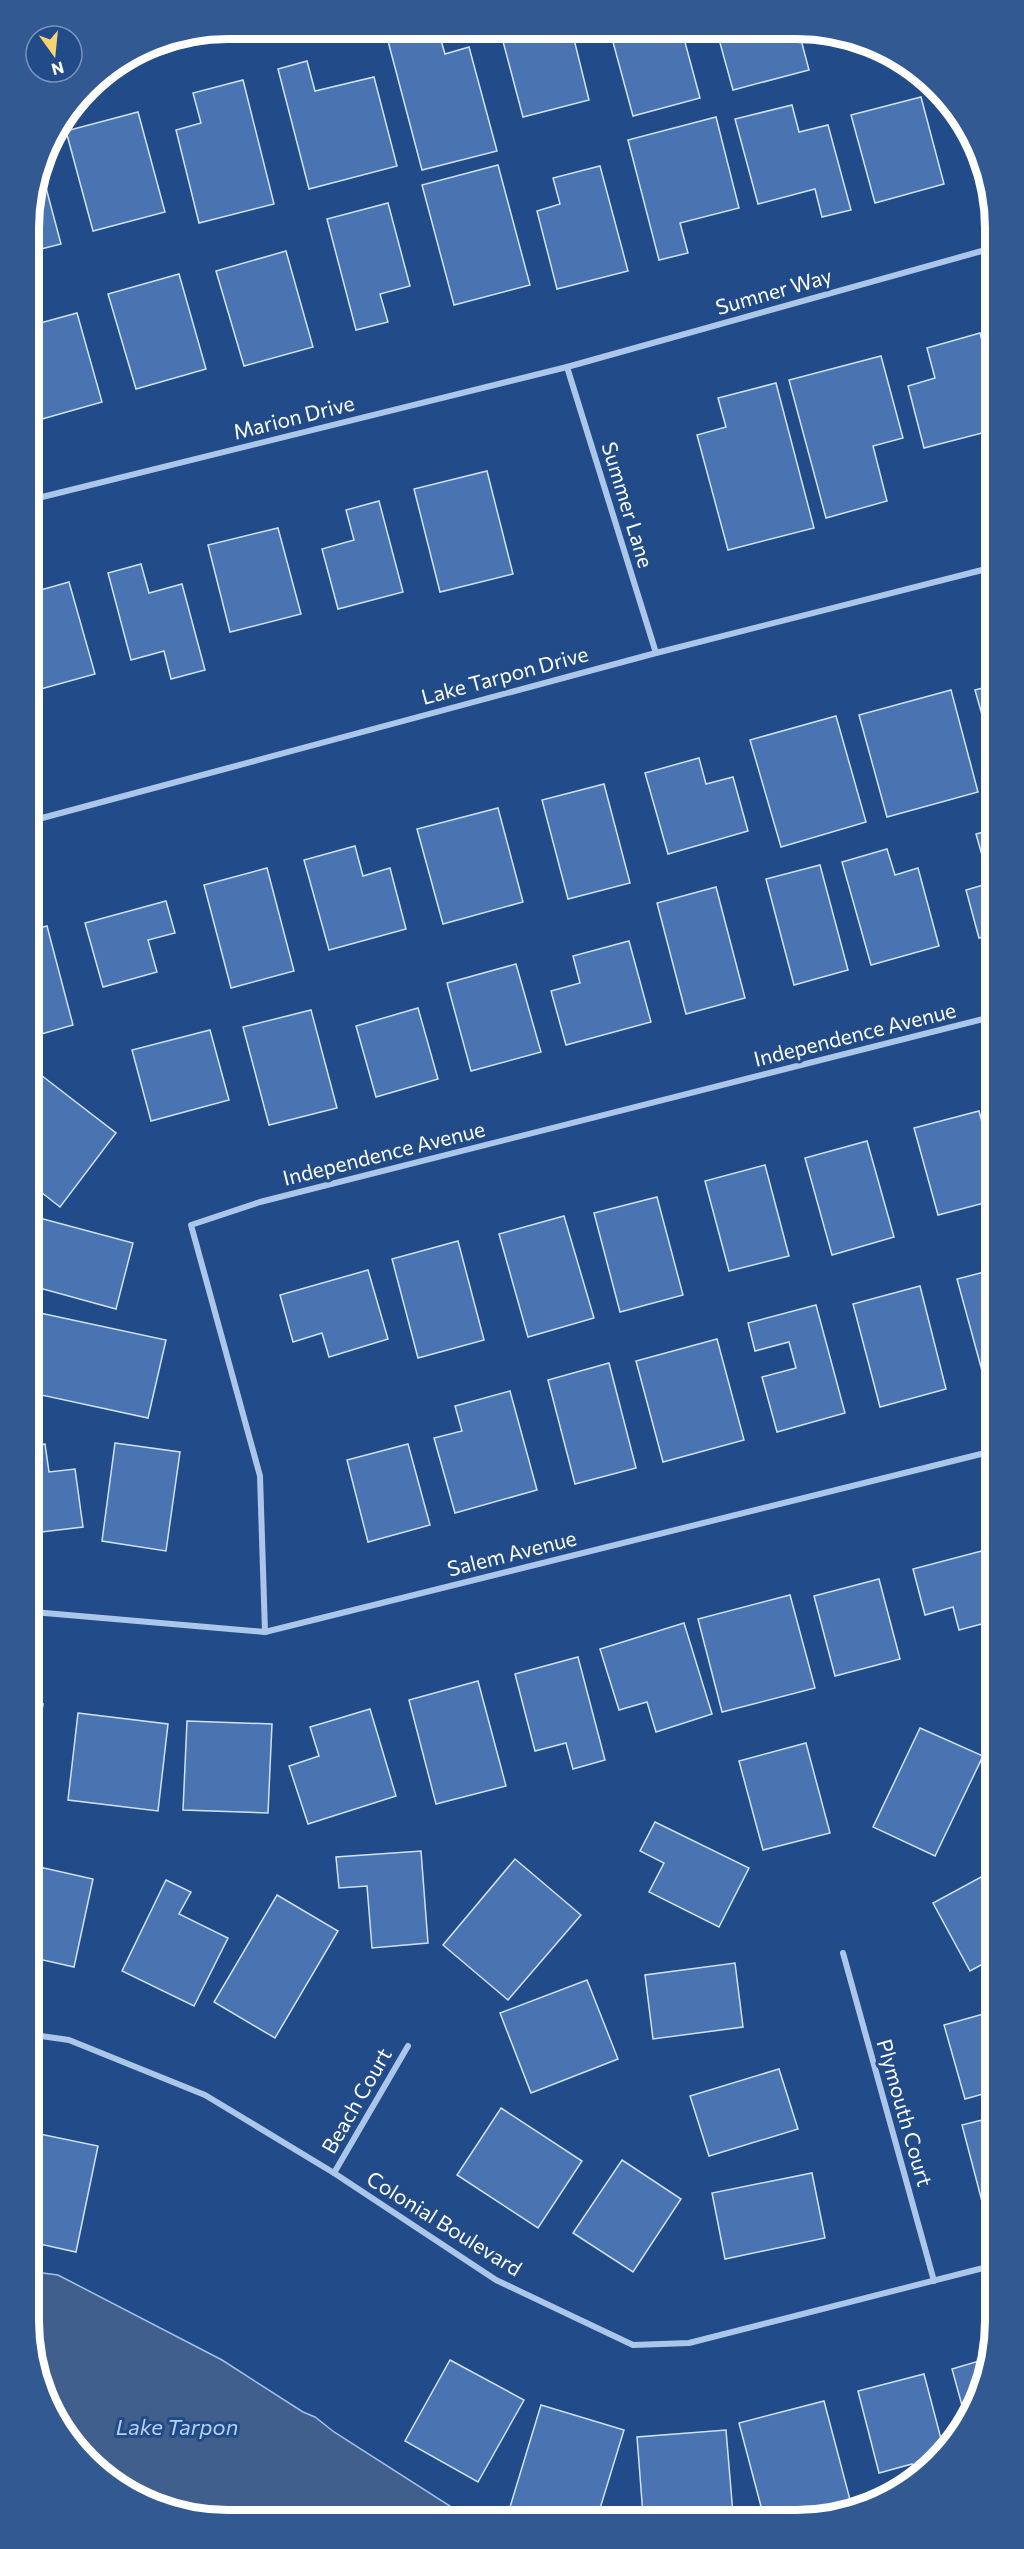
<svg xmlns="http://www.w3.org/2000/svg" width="1024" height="2549" font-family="Commissioner,sans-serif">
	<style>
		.water { fill: #415f8c; stroke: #a0c1ec; stroke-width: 1.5 }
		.building { fill: #4a74b1; stroke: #d1e1f8; stroke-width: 1.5 }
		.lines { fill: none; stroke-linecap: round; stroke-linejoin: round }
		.minor { stroke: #acc6ea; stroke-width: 6 }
		.labels { text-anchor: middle; stroke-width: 6; stroke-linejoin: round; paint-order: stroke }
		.street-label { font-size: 21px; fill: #fff; stroke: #214b89 }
		.water-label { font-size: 22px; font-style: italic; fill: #b8d1f2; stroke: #214b89 }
		.rim { fill: none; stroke: #fff; stroke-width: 8 }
	</style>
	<rect width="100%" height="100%" fill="#214b89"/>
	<path class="water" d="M35,2272L58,2275L222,2360L303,2412L315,2417L334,2432L464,2515L190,2517L140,2500L87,2462L35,2372Z"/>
	<g class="building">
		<path d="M432,30H438L445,54L469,47L497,151L422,170L388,41Z"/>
		<path d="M500,30L537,32L572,31L589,100L523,117Z"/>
		<path d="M610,31H682L700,98L633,116Z"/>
		<path d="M717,32H799L809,70L733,90Z"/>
		<path d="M307,61L315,91L374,77L397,166L309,189L278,69Z"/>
		<path d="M243,80L274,204L199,223L176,130L201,123L193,93Z"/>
		<path d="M921,97L944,184L875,203L851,115Z"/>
		<path d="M792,105L799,132L828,125L851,210L822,217L815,189L758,204L735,119Z"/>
		<path d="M138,112L165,212L93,231L66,131Z"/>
		<path d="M716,117L739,208L680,223L688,253L659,260L628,140Z"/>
		<path d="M964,122L969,128L988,176L980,178Z"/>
		<path d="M498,165L530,285L454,305L422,185Z"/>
		<path d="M600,166L628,271L557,289L537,211L560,204L553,178Z"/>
		<path d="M41,169L61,244L29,252V215Z"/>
		<path d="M388,203L410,286L380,294L388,322L356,330L327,219Z"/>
		<path d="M286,251L313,347L244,366L216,271Z"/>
		<path d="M179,274L206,369L136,389L108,294Z"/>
		<path d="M77,313L102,402L35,421L29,402V326Z"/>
		<path d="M980,333L989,367L990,431L924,448L908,386L935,378L927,348Z"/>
		<path d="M881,356L903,438L873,446L887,501L826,518L789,380Z"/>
		<path d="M776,383L814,528L728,550L697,435L726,427L718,398Z"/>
		<path d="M487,471L513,574L440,592L414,489Z"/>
		<path d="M379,501L403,592L338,609L322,549L354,540L346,510Z"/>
		<path d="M278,528L301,614L230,632L208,545Z"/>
		<path d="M141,564L149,593L182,584L205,670L171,679L164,651L131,660L108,573Z"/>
		<path d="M69,582L95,674L30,692V593Z"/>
		<path d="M990,686V743L975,690Z"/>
		<path d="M951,690L978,792L887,817L859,715Z"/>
		<path d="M836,716L866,822L781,847L750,740Z"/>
		<path d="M699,758L706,784L733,777L748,831L668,854L645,773Z"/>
		<path d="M604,784L630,883L568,899L542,800Z"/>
		<path d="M498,808L523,902L443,924L417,829Z"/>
		<path d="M991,830V935L979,938L966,890L990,883L976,834Z"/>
		<path d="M355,846L363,876L390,868L406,929L329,950L304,860Z"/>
		<path d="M887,849L895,875L918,868L939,946L871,965L842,862Z"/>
		<path d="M820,865L848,970L794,985L766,879Z"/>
		<path d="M267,868L294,971L231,988L204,885Z"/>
		<path d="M716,887L745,998L686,1014L657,903Z"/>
		<path d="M166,901L175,933L148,940L157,972L103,987L85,923Z"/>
		<path d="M47,926L73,1025L31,1037V930Z"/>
		<path d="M629,941L651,1022L566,1045L551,991L580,983L573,956Z"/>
		<path d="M516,964L541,1052L471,1071L447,983Z"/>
		<path d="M418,1008L438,1079L376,1097L356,1026Z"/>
		<path d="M311,1010L337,1108L269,1125L243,1027Z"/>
		<path d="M210,1030L229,1100L151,1121L132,1050Z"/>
		<path d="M37,1072L116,1133L60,1207L32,1185V1160L38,1151L32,1146L31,1079Z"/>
		<path d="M979,1111L992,1160V1201L938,1215L914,1128Z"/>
		<path d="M867,1141L894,1237L832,1255L805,1158Z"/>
		<path d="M765,1165L789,1256L729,1271L705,1181Z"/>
		<path d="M657,1197L683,1295L620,1312L594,1213Z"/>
		<path d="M32,1216L133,1243L116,1309L32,1286Z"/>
		<path d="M564,1216L594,1318L528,1337L499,1234Z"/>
		<path d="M458,1241L484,1340L418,1358L392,1259Z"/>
		<path d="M368,1270L388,1339L329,1357L322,1333L293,1342L280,1295Z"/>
		<path d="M992,1270V1376L984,1378L957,1279Z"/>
		<path d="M920,1286L946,1389L880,1407L853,1304Z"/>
		<path d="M816,1305L845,1413L777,1432L762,1377L796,1368L789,1342L755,1351L748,1323Z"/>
		<path d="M40,1313L166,1340L148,1418L32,1393V1350Z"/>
		<path d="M717,1339L744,1440L663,1462L636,1361Z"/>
		<path d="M609,1363L636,1468L575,1484L548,1380Z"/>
		<path d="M510,1391L537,1490L455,1513L434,1438L462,1431L455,1406Z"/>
		<path d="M115,1443L180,1452L166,1551L102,1541Z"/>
		<path d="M45,1444L49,1472L75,1469L83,1527L33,1533V1445Z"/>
		<path d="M408,1444L430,1525L368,1542L347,1460Z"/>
		<path d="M993,1548V1621L959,1630L953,1607L925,1615L913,1569Z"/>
		<path d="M879,1579L900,1659L835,1676L814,1596Z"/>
		<path d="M790,1595L815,1688L722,1712L698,1619Z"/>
		<path d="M684,1623L712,1714L656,1732L647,1702L619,1710L600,1649Z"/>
		<path d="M578,1657L605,1760L573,1769L566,1743L535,1751L515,1674Z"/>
		<path d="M478,1681L506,1786L436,1804L409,1700Z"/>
		<path d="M33,1703L43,1704L33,1769Z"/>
		<path d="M370,1709L396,1796L308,1824L289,1766L319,1756L310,1727Z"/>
		<path d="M78,1713L168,1724L158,1811L68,1800Z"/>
		<path d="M187,1721L272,1724L268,1813L183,1810Z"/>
		<path d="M920,1728L983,1756L935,1856L873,1827Z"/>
		<path d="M806,1743L830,1833L763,1850L739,1761Z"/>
		<path d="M655,1822L749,1868L719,1927L649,1892L664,1863L640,1851Z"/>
		<path d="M421,1851L428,1943L372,1948L367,1886L339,1888L336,1857Z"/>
		<path d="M515,1859L581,1915L508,2000L443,1945Z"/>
		<path d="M35,1866L93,1879L74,1967L34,1958Z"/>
		<path d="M994,1870V1958L970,1971L933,1903Z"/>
		<path d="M166,1880L191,1892L179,1914L228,1938L194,2006L122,1971Z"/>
		<path d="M277,1895L338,1931L275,2038L214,2002Z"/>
		<path d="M735,1963L743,2027L653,2039L645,1975Z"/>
		<path d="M587,1980L618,2059L531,2093L500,2013Z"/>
		<path d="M994,2011V2091L965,2099L944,2025Z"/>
		<path d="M779,2069L798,2129L709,2156L690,2096Z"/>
		<path d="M501,2108L582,2161L538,2228L457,2175Z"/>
		<path d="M994,2117L995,2206L984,2209L962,2125Z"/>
		<path d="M35,2133L98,2146L76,2252L35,2243Z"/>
		<path d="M622,2160L681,2199L633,2272L573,2233Z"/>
		<path d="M812,2173L825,2238L725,2259L712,2193Z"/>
		<path d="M989,2358L980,2397L966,2420L952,2369Z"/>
		<path d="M450,2360L524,2400L478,2482L405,2441Z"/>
		<path d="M924,2374L945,2454L916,2479L912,2464L879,2473L858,2391Z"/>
		<path d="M824,2401L853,2511L847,2514H763L739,2423Z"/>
		<path d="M541,2405L624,2430L598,2515H538L510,2507Z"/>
		<path d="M726,2430L733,2514L643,2515L637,2437Z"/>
	</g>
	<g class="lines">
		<g class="minor">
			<path d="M567,367L656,653"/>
			<path d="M30,500L567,367L989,249"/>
			<path d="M31,821L656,653L990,568"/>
			<path d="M33,1612L265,1632L993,1451"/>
			<path d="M265,1632L260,1476L191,1225L260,1202L991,1017"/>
			<path d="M843,1953L934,2281"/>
			<path d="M34,2035L69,2040L205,2095L334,2173L496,2280L633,2345L689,2343L995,2265"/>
			<path d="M334,2173L408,2046"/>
		</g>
	</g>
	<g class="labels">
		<g class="street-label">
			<text transform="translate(774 292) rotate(-16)" y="7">Sumner Way</text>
			<text transform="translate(294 418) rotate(-14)" y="7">Marion Drive</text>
			<text transform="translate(627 505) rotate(73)" y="7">Summer Lane</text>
			<text transform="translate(505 676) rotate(-15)" y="7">Lake Tarpon Drive</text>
			<text transform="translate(855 1035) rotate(-14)" y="7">Independence Avenue</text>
			<text transform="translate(384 1154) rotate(-14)" y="7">Independence Avenue</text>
			<text transform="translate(512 1554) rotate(-14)" y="7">Salem Avenue</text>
			<text transform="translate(357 2101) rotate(-60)" y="7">Beach Court</text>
			<text transform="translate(904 2113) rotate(74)" y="7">Plymouth Court</text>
			<text transform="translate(444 2224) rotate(32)" y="7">Colonial Boulevard</text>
		</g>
		<g class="water-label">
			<text x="177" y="2435">Lake Tarpon</text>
		</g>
	</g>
	<path d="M0 0H1024V2549H0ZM228 39H796A189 189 0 0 1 985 228V2321A189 189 0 0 1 796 2510H228A189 189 0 0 1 39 2321V228A189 189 0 0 1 228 39Z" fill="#335992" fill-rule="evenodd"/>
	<path class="rim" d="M228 39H796A189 189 0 0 1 985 228V2321A189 189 0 0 1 796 2510H228A189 189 0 0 1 39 2321V228A189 189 0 0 1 228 39Z"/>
	<g transform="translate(54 54) rotate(165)"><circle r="28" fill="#214b89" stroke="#7a93b8" stroke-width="1.5"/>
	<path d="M0-4.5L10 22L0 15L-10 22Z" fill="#f7d46e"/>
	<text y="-9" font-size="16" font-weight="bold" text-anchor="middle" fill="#ffffff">N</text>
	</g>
</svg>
